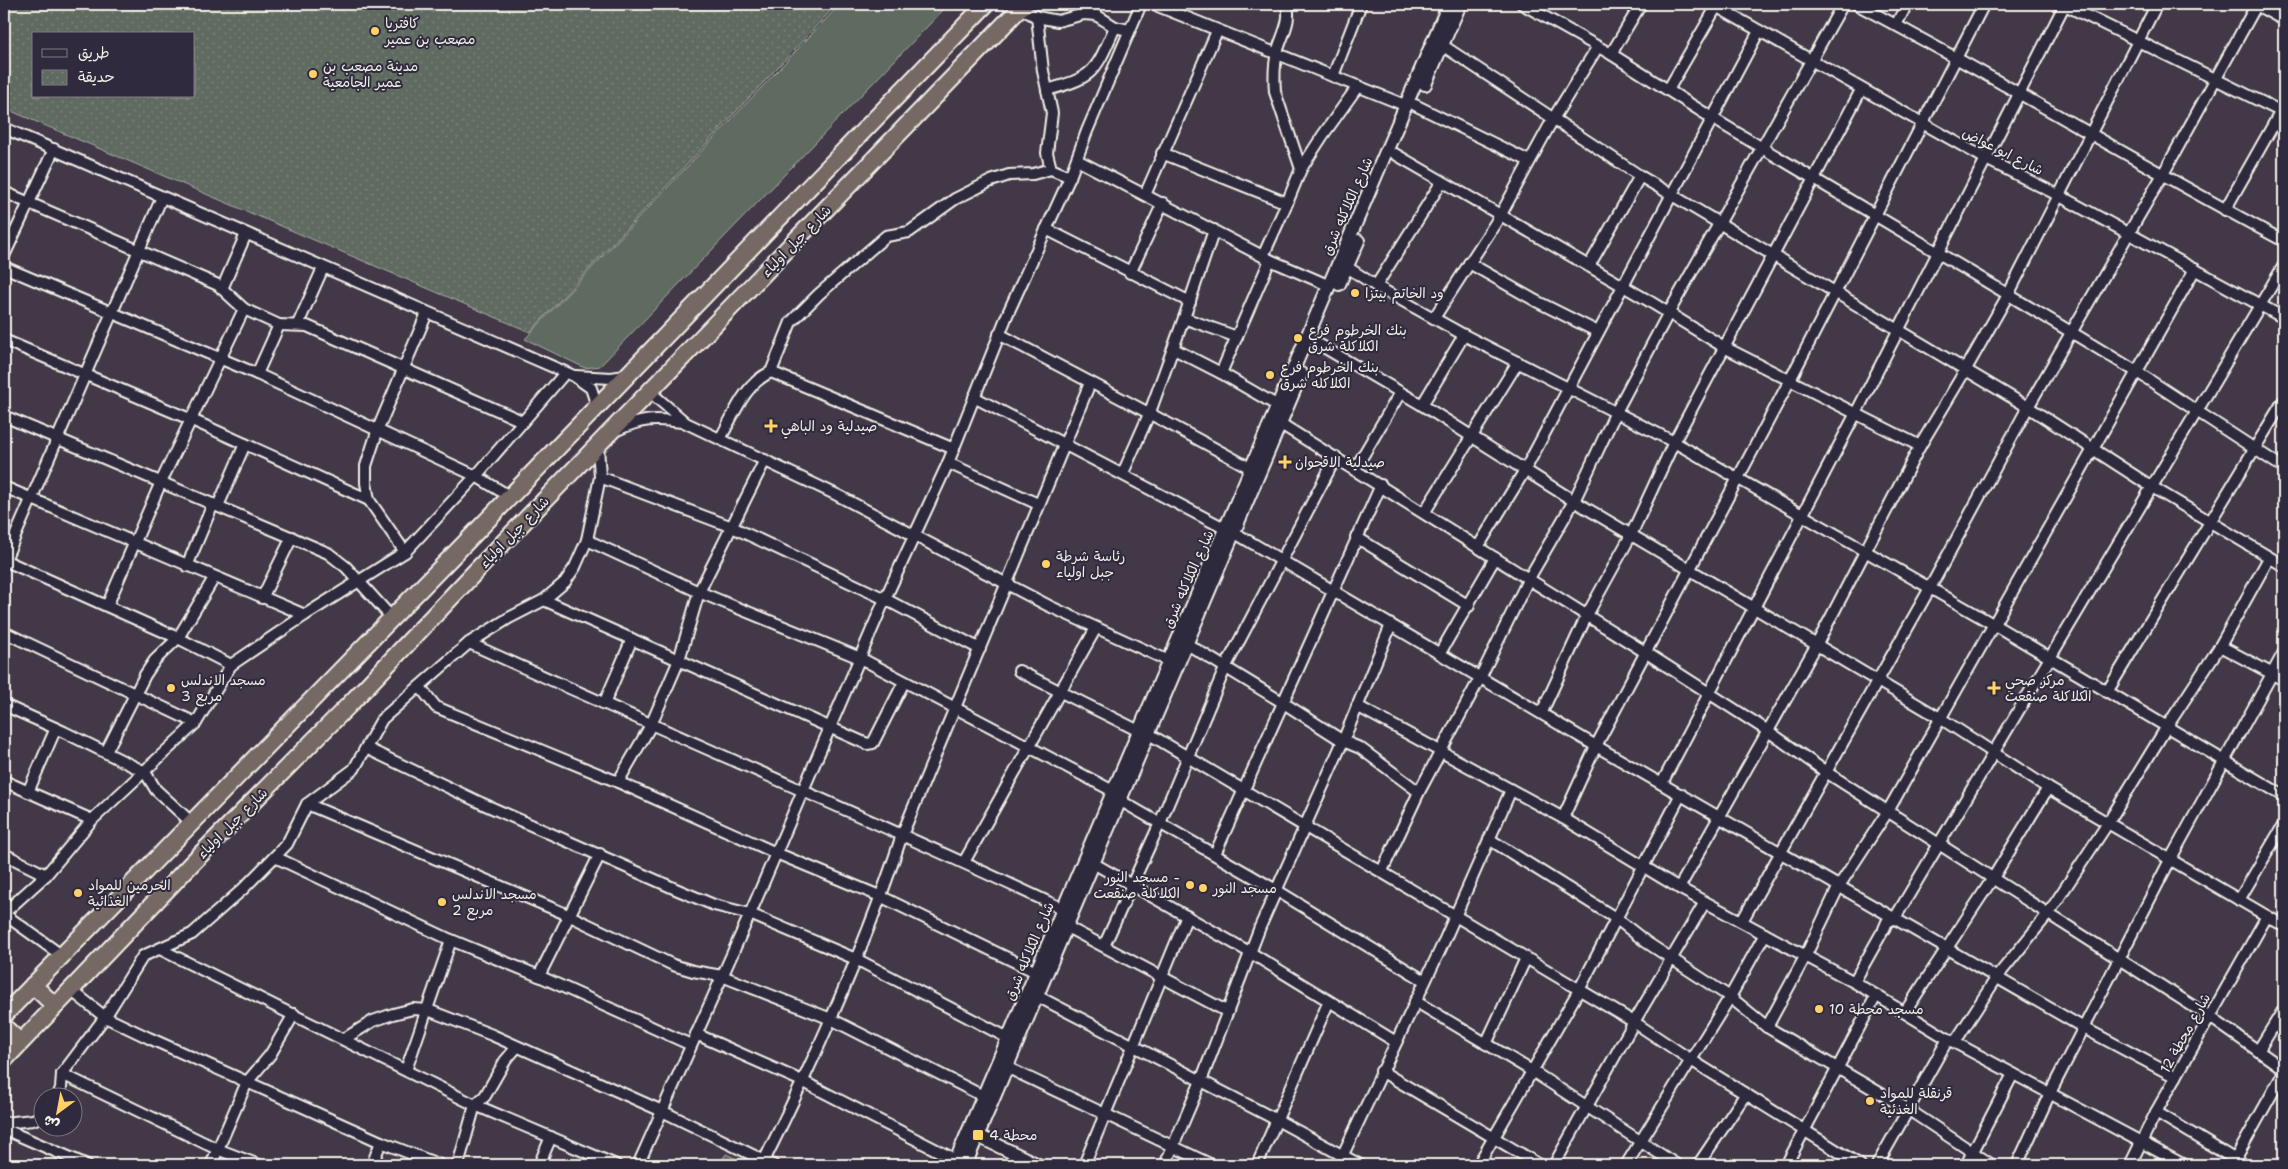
<svg xmlns="http://www.w3.org/2000/svg" width="2288" height="1169" font-family="'Shantell Sans','Playpen Sans Arabic',sans-serif">
	<style>
		.grass { fill: #5f6b60; stroke: #aaaea4 }
		.park { fill: url(#park-dots); stroke: #aaaea4; fill-rule: evenodd }
		.lines { fill: none; stroke-linecap: round; stroke-linejoin: round }
		.minor-casing { stroke: #f4f1e8; stroke-width: 14 }
		.tertiary-casing { stroke: #f4f1e8; stroke-width: 16 }
		.trunk-casing { stroke: #f4f1e8; stroke-width: 20 }
		.minor { stroke: #2f2a3d; stroke-width: 10 }
		.tertiary { stroke: #2f2a3d; stroke-width: 12 }
		.trunk { stroke: #766964; stroke-width: 16 }
		.poi-dot { fill: #ffd166; stroke: #2f2a3d; stroke-width: 2 }
		.labels { text-anchor: middle; stroke-width: 4; stroke-linejoin: round; paint-order: stroke }
		.poi-label { font-size: 14px; fill: #f4f1e8; stroke: #2f2a3d; text-anchor: start }
		.street-label { font-size: 14px; fill: #f4f1e8; stroke: #2f2a3d }
	</style>
	<defs>
		<pattern id="park-dots" width="8" height="8" patternUnits="userSpaceOnUse" patternTransform="scale(1.25)"><rect width="8" height="8" fill="#5f6b60"/><path d="M2 2h.1M6 6h.1" fill="none" stroke="#778177" stroke-width="1.8" stroke-linecap="round"/></pattern>
	</defs>
	<rect width="100%" height="100%" fill="#423848"/>
	<filter id="ink" filterUnits="userSpaceOnUse"><feTurbulence type="fractalNoise" baseFrequency=".02" numOctaves="2"/><feDisplacementMap in="SourceGraphic" scale="10" xChannelSelector="R" yChannelSelector="G"/><feConvolveMatrix kernelMatrix="1 2 1 2 8 2 1 2 1" color-interpolation-filters="sRGB"/></filter>
	<g filter="url(#ink)">
		<g class="grass">
			<path d="M840,4H949L600,366L585,368L525,339Z"/>
			<path d="M726,1154L750,1165H718Z"/>
		</g>
		<path class="park" d="M4,4H837L530,332L4,108ZM34,34H194V96H34Z"/>
		<g class="lines">
			<g class="minor-casing">
				<g id="minor">
					<path d="M1153,4L1407,106"/>
					<path d="M1286,4C1293,19 1281,37 1277,53C1274,65 1274,79 1275,92L1301,169"/>
					<path d="M1522,4L1611,54L1712,118L2071,332L2137,372L2284,468"/>
					<path d="M1712,4L1986,159L2058,195L2284,318"/>
					<path d="M1856,4C2000,79 2140,165 2284,241"/>
					<path d="M2063,4L2284,113"/>
					<path d="M2255,4L2284,20"/>
					<path d="M1020,8L1037,17L1058,21L1084,14L1096,15L1115,27L1129,30"/>
					<path d="M1037,17L1043,71L1052,113L1047,153L1051,169L1070,177"/>
					<path d="M1896,25L1907,4"/>
					<path d="M1442,45L1640,176L2028,407L2152,487L2284,566"/>
					<path d="M1611,54L1641,4"/>
					<path d="M1333,76L1361,4"/>
					<path d="M1047,90C1095,77 1095,72 1115,27"/>
					<path d="M1668,90L1718,4"/>
					<path d="M1415,105L1529,161"/>
					<path d="M4,128L574,376L591,388L597,406"/>
					<path d="M1162,153L1287,203L1263,256"/>
					<path d="M1395,154L1649,301L1724,347L1920,446"/>
					<path d="M1077,160L1270,260L1330,286"/>
					<path d="M4,192L218,285L244,309L279,325L307,326L522,421"/>
					<path d="M1145,195L1217,31"/>
					<path d="M1287,203L1301,169L1323,135L1358,86"/>
					<path d="M2225,210L2281,111"/>
					<path d="M1046,229L1190,302"/>
					<path d="M1214,230L1184,318L1237,337"/>
					<path d="M4,256L54,149"/>
					<path d="M1469,263L1536,301L1598,332"/>
					<path d="M1589,266L1640,176"/>
					<path d="M4,267L257,374L476,476L509,496"/>
					<path d="M1347,267L1376,286L1464,335L1674,442L1993,624L2284,796"/>
					<path d="M1130,273L1163,203"/>
					<path d="M1376,286L1441,183"/>
					<path d="M222,289L246,234"/>
					<path d="M1434,318L1500,216L1553,119L1597,48"/>
					<path d="M298,324L323,268"/>
					<path d="M999,334C1083,379 1168,422 1252,469"/>
					<path d="M4,340L192,420L369,500"/>
					<path d="M1315,342L1422,405L1574,501L1940,718L2048,788L2284,926"/>
					<path d="M1174,349L1221,373L1278,406"/>
					<path d="M771,372L954,449"/>
					<path d="M1221,373L1270,260"/>
					<path d="M257,374L279,325"/>
					<path d="M575,376L611,378L625,376"/>
					<path d="M649,391L686,423L837,495L1049,606L1169,661"/>
					<path d="M974,397L1226,529"/>
					<path d="M1422,405L1464,335"/>
					<path d="M4,416L328,553L346,567L391,617"/>
					<path d="M1281,424L1645,652L1768,731L1826,772L2210,1017L2284,1069"/>
					<path d="M617,430C642,419 655,418 682,422"/>
					<path d="M720,439C734,415 744,384 771,372L791,322L819,294L886,236L909,232L955,199L991,181L1009,175L1033,174L1051,169"/>
					<path d="M948,463L1038,504"/>
					<path d="M1355,469L1400,393"/>
					<path d="M1123,473L1150,412L1184,318"/>
					<path d="M600,477L732,527L885,599L980,649"/>
					<path d="M4,487L305,615"/>
					<path d="M218,506L245,444"/>
					<path d="M1424,513L1518,362"/>
					<path d="M1235,533L1596,746L2084,1028L2176,1077"/>
					<path d="M1356,537L1469,606"/>
					<path d="M587,540L699,592L860,658L1113,791"/>
					<path d="M1478,547L1525,470L1759,31"/>
					<path d="M405,552L369,500L366,483V466L378,429L427,313"/>
					<path d="M4,560L178,638L231,665"/>
					<path d="M4,562L162,197"/>
					<path d="M187,566L213,504"/>
					<path d="M262,598L292,537"/>
					<path d="M544,600L867,744L873,743L904,682"/>
					<path d="M107,606L161,482L244,309"/>
					<path d="M4,632L196,723"/>
					<path d="M469,643C667,733 867,816 1063,909"/>
					<path d="M1187,644L1282,702L1343,741L1360,748L1419,792"/>
					<path d="M2220,646L2284,680"/>
					<path d="M1440,653L1495,558"/>
					<path d="M1019,671L1139,731"/>
					<path d="M420,687L436,707L618,782L776,853L882,897L1036,972"/>
					<path d="M2107,692L2284,400"/>
					<path d="M604,704L632,639"/>
					<path d="M4,705L64,732L145,772L156,790L192,823"/>
					<path d="M1357,706L1563,818L1679,888L1854,982L1948,1039L2184,1165"/>
					<path d="M1542,712L1587,615L1631,535L1674,442L1861,90"/>
					<path d="M1149,734L1634,1022L1691,1060L1860,1165"/>
					<path d="M366,748L481,803L678,890L714,905L750,914L858,960L1008,1038"/>
					<path d="M106,752L145,675L155,660L178,638L214,578"/>
					<path d="M4,781L92,820"/>
					<path d="M618,782L651,725L679,660L699,592L765,460"/>
					<path d="M1662,783L1855,415L2065,4"/>
					<path d="M28,792L56,728"/>
					<path d="M1121,801L1276,890L1425,981"/>
					<path d="M307,804L568,915L673,965L693,971L722,976L831,1019L983,1096"/>
					<path d="M1563,818L1596,746L1790,380L1984,4"/>
					<path d="M1489,839L1617,919L1646,942L1730,997L1767,1027L1909,1110L1992,1165"/>
					<path d="M4,854L46,875"/>
					<path d="M1215,854L1381,485"/>
					<path d="M275,857L451,940L539,976L691,1045"/>
					<path d="M964,862L1096,628"/>
					<path d="M1093,863L1251,953L1396,1042"/>
					<path d="M1382,871L1419,792L1480,678L1528,580L1574,501L1616,412L1668,314L1843,4"/>
					<path d="M1679,888L1816,646L1920,446L1966,369L2008,295L2157,4"/>
					<path d="M2239,900L2284,824"/>
					<path d="M4,913L46,875L92,820L196,723L231,665L305,615L405,552L476,476L565,373"/>
					<path d="M4,914L61,955"/>
					<path d="M1742,921L1930,588L2028,407L2162,176L2257,4"/>
					<path d="M1067,927L1228,1012"/>
					<path d="M1884,929L1887,922L1895,918L2284,265"/>
					<path d="M1104,946L1160,823L1226,666L1336,457"/>
					<path d="M160,949L475,1105L616,1165"/>
					<path d="M539,976L600,854"/>
					<path d="M1854,982L1881,934"/>
					<path d="M71,990L105,1017L149,1038L381,1142L440,1165"/>
					<path d="M1037,996L1277,1120L1360,1165"/>
					<path d="M1415,1001L1532,1071L1677,1165"/>
					<path d="M1905,1012L1993,878L2048,788"/>
					<path d="M1767,1027L1805,957L1839,886L1888,811L2195,269"/>
					<path d="M696,1034L804,1082L956,1160"/>
					<path d="M344,1039L373,1021L393,1014L413,1009L428,1010L492,1035L662,1111L773,1165"/>
					<path d="M1955,1042L1997,977L2048,914L2108,823L2166,728L2220,646L2269,558"/>
					<path d="M1486,1044L1526,958"/>
					<path d="M2258,1051L2284,1009"/>
					<path d="M1006,1067L1212,1165"/>
					<path d="M406,1070L451,940"/>
					<path d="M1381,1071L1540,1165"/>
					<path d="M62,1074L217,1149L259,1165"/>
					<path d="M58,1096L61,1088L62,1074L105,1017L143,956L192,934L243,889L287,844L307,804L354,769L382,719L469,643L509,618L544,600L565,582L575,567L587,540L600,477L598,446"/>
					<path d="M2156,1112L2244,1165"/>
					<path d="M4,1123L33,1120L42,1116"/>
					<path d="M4,1129L87,1165"/>
					<path d="M764,1161C817,1055 865,948 902,835L1090,383"/>
					<path d="M211,1165L247,1082L270,1055L294,1014"/>
					<path d="M372,1165L381,1142"/>
					<path d="M458,1165L475,1105L485,1096L505,1061L516,1048"/>
					<path d="M539,1165L551,1137"/>
					<path d="M638,1165L750,914L885,599L948,463L1008,313L1070,177L1087,131L1141,4"/>
					<path d="M1084,1165L1187,916"/>
					<path d="M1165,1165L1201,1081L1260,927L1343,741L1391,625"/>
					<path d="M1257,1165L1329,1001"/>
					<path d="M1338,1165L1441,948L1511,790"/>
					<path d="M1478,1165L1579,990L1681,794"/>
					<path d="M1554,1165L1634,1022L1705,902"/>
					<path d="M1626,1165L1730,997L1765,934"/>
					<path d="M1698,1165L1745,1095"/>
					<path d="M1786,1165L1876,996"/>
					<path d="M1877,1165L1948,1039"/>
					<path d="M1966,1165L2013,1074"/>
					<path d="M2017,1165L2050,1093L2170,860L2284,652"/>
					<path d="M2130,1165L2156,1112L2267,916"/>
					<path d="M2232,1165L2284,1072"/>
				</g>
			</g>
			<g class="tertiary-casing">
				<g id="tertiary">
					<path d="M1425,84L1460,4"/>
					<path d="M1339,284L1358,241"/>
					<path d="M970,1132L1038,1165"/>
					<path d="M954,1165L1449,4"/>
					<path d="M965,1165L1301,374"/>
				</g>
			</g>
			<g class="trunk-casing">
				<g id="trunk">
					<path d="M33,985L55,1006"/>
					<path d="M4,1015L473,535L986,4"/>
					<path d="M4,1027L20,1042"/>
					<path d="M4,1060L194,861L348,706L476,571L1024,4"/>
				</g>
			</g>
			<use href="#minor" class="minor"/>
			<use href="#tertiary" class="tertiary"/>
			<use href="#trunk" class="trunk"/>
		</g>
	</g>
	<g class="poi-dot">
		<circle cx="375" cy="31" r="5"/>
		<circle cx="313" cy="74" r="5"/>
		<circle cx="1355" cy="293" r="5"/>
		<circle cx="1298" cy="338" r="5"/>
		<circle cx="1270" cy="375" r="5"/>
		<path d="M768.5 418.5h5v5h5v5h-5v5h-5v-5h-5v-5h5z"/>
		<path d="M1282.5 454.5h5v5h5v5h-5v5h-5v-5h-5v-5h5z"/>
		<circle cx="1046" cy="564" r="5"/>
		<circle cx="171" cy="688" r="5"/>
		<path d="M1991.5 680.5h5v5h5v5h-5v5h-5v-5h-5v-5h5z"/>
		<circle cx="1190" cy="885" r="5"/>
		<circle cx="1203" cy="888" r="5"/>
		<circle cx="78" cy="893" r="5"/>
		<circle cx="442" cy="902" r="5"/>
		<circle cx="1819" cy="1009" r="5"/>
		<circle cx="1870" cy="1101" r="5"/>
		<rect x="972" y="1129" width="12" height="12" rx="2.5"/>
	</g>
	<g class="labels">
		<g class="poi-label">
			<text x="385" y="28">كافتريا<tspan x="385" dy="16">مصعب بن عمير</tspan></text>
			<text x="323" y="71">مدينة مصعب بن<tspan x="323" dy="16">عمير الجامعية</tspan></text>
			<text x="1365" y="298">ود الخاتم بيتزا</text>
			<text x="1308" y="335">بنك الخرطوم فرع<tspan x="1308" dy="16">الكلاكلة شرق</tspan></text>
			<text x="1280" y="372">بنك الخرطوم فرع<tspan x="1280" dy="16">الكلاكله شرق</tspan></text>
			<text x="781" y="431">صيدلية ود الباهي</text>
			<text x="1295" y="467">صيدلية الاقحوان</text>
			<text x="1056" y="561">رئاسة شرطة<tspan x="1056" dy="16">جبل اولياء</tspan></text>
			<text x="181" y="685">مسجد الاندلس<tspan x="181" dy="16">مربع 3</tspan></text>
			<text x="2005" y="685">مركز صحي<tspan x="2005" dy="16">الكلاكلة صنقعت</tspan></text>
			<text x="1180" y="882" text-anchor="end">مسجد النور -<tspan x="1180" dy="16">الكلاكلة صنقعت</tspan></text>
			<text x="88" y="890">الحرمين للمواد<tspan x="88" dy="16">الغذائية</tspan></text>
			<text x="1213" y="893">مسجد النور</text>
			<text x="452" y="899">مسجد الاندلس<tspan x="452" dy="16">مربع 2</tspan></text>
			<text x="1829" y="1014">مسجد محطة 10</text>
			<text x="1880" y="1098">قرنقلة للمواد<tspan x="1880" dy="16">الغذئية</tspan></text>
			<text x="989" y="1140">محطة 4</text>
		</g>
		<g class="street-label">
			<text transform="translate(2003 151) rotate(27)" y="5">شارع ابو عواض</text>
			<text transform="translate(1347 206) rotate(-66)" y="5">شارع الكلاكله شرق</text>
			<text transform="translate(796 241) rotate(-46)" y="5">شارع جبل اولياء</text>
			<text transform="translate(514 532) rotate(-46)" y="5">شارع جبل اولياء</text>
			<text transform="translate(1188 579) rotate(-66)" y="5">شارع الكلاكله شرق</text>
			<text transform="translate(232 823) rotate(-45)" y="5">شارع جبل اولياء</text>
			<text transform="translate(1029 951) rotate(-67)" y="5">شارع الكلاكله شرق</text>
			<text transform="translate(2185 1033) rotate(-61)" y="5">شارع محطة 12</text>
		</g>
	</g>
	<rect width="2288" height="1169" fill="none" stroke="#2f2a3d" stroke-width="20"/>
	<rect x="10" y="10" width="2268" height="1149" fill="none" stroke="#f4f1e8" stroke-width="2" filter="url(#ink)"/>
	<rect x="32" y="32" width="162" height="65" fill="#2f2a3d" stroke="#7e7a81"/>
	<rect x="42" y="49" width="25" height="8" fill="#2f2a3d" stroke="#7e7a81"/>
	<text x="78" y="58" font-size="15" fill="#f4f1e8">طريق</text>
	<rect x="42" y="70" width="25" height="15" fill="url(#park-dots)" stroke="#7e7a81"/>
	<text x="78" y="82" font-size="15" fill="#f4f1e8">حديقة</text>
	<g transform="translate(58 1112) rotate(212)"><circle r="24" fill="#2f2a3d" stroke="#7e7a81"/>
	<path d="M0-4L9 19L0 12L-9 19Z" fill="#ffd166"/>
	<text y="-8" font-size="14" font-weight="bold" text-anchor="middle" fill="#f4f1e8">ش</text>
	</g>
</svg>
